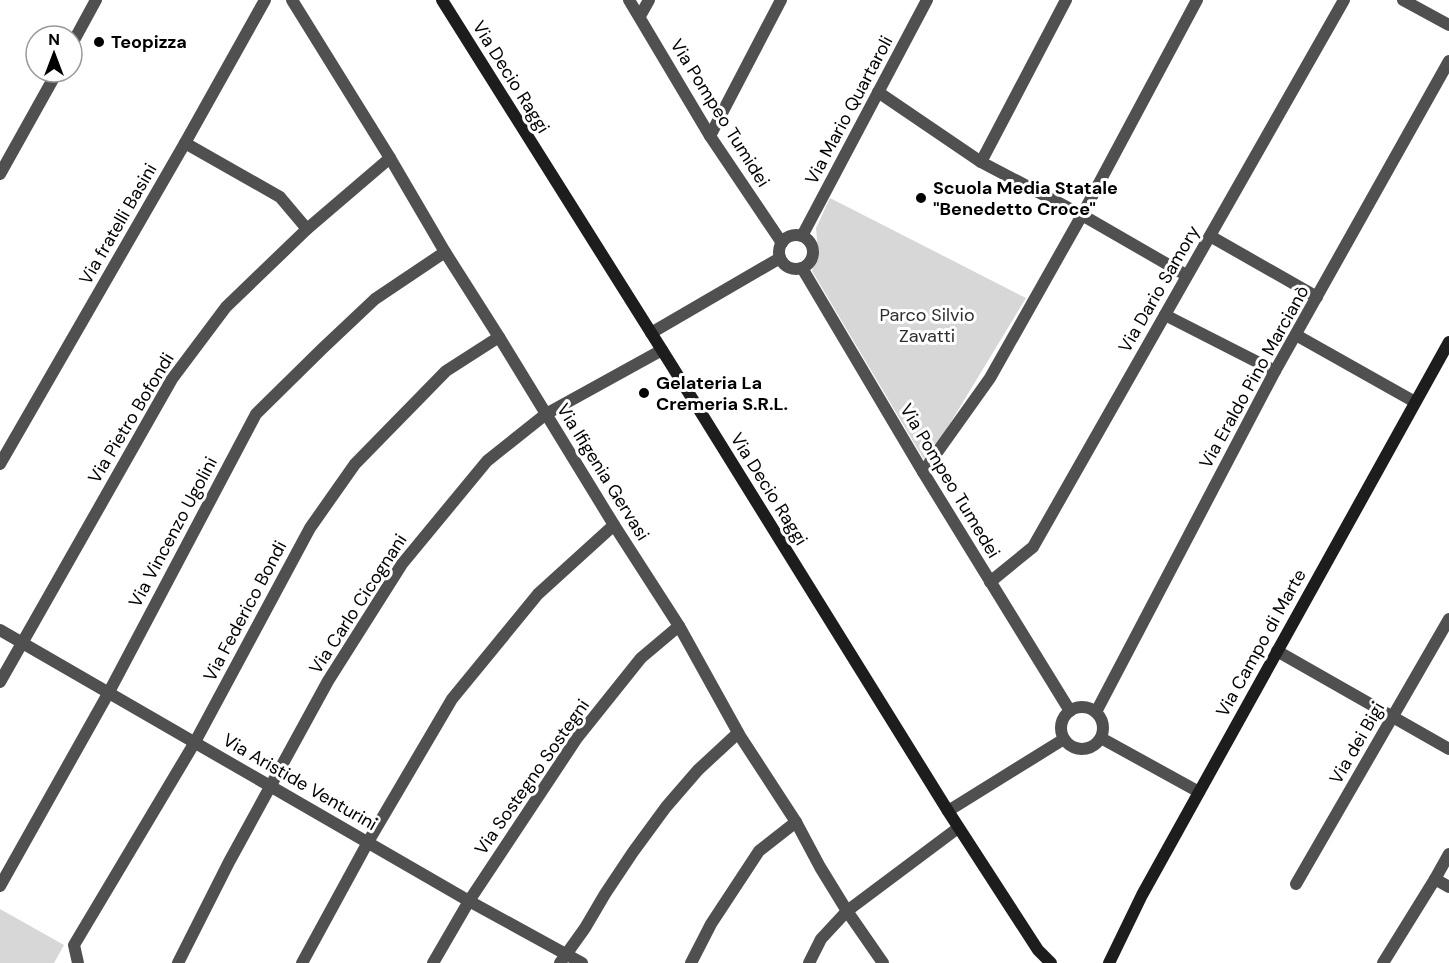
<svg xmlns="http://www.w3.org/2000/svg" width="1449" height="963" font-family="'DM Sans',sans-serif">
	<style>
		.green { fill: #d7d7d7 }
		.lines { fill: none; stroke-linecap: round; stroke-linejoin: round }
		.minor { stroke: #505050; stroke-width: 12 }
		.tertiary { stroke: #505050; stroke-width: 12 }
		.secondary { stroke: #1d1d1d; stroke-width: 12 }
		.poi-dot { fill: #000; stroke: #fff; stroke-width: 2 }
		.labels { text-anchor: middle; stroke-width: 6; stroke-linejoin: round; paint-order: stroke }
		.poi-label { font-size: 18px; font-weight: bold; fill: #000; stroke: #fff; text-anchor: start }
		.street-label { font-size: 18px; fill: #000; stroke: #fff }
		.park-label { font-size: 18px; fill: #2e2e2e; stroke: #fff }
	</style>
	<rect width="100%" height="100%" fill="#fff"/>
	<g class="green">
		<path d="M830,198L1026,298L926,463L812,271L818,251L816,228Z"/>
		<path d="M0,909L64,945L54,963H0Z"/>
	</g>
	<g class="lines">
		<g class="minor">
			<path d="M292,0L390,158L445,252L499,337L614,525L679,626L740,736L796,822L820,867L847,911L883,963"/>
			<path d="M629,0L710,136L782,243"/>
			<path d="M1403,0L1449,25"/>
			<path d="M640,16L649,0"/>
			<path d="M878,92L981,162L1082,215L1186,275"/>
			<path d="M710,136L781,0"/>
			<path d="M185,143L280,197L307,229"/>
			<path d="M981,162L1066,0"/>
			<circle cx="796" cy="252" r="17"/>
			<path d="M802,236L927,0"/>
			<path d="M1210,236L1317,297"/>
			<path d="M802,268L923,472L1070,711"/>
			<path d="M1165,315L1275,371"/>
			<path d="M651,333L780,258"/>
			<path d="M1296,335L1415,402"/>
			<path d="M0,464L185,143L265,0"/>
			<path d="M923,472L990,378L1082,215L1197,0"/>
			<path d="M990,582L1033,547L1344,0"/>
			<path d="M0,630L469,901L582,963"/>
			<path d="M1277,651L1449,749"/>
			<path d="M0,682L172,379L226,307L307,229L390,158"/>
			<circle cx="1082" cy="728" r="21"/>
			<path d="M1096,712L1275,371L1449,61"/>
			<path d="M1101,738L1199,792"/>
			<path d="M948,811L1064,739"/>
			<path d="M1435,879L1449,887"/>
			<path d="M1296,884L1449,619"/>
			<path d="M0,886L109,692L256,414L322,349L375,299L445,252"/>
			<path d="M78,963L74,945L195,742L310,528L355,464L446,371L499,337"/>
			<path d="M178,963L229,862L328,681L402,564L487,461L546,414L662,350"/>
			<path d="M302,963L368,842L452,699L538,594L614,525"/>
			<path d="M433,963L469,901L577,738L641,658L679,626"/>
			<path d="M560,963L585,928L605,894L633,852L666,807L698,770L738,733"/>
			<path d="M691,963L711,924L759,851L796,822"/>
			<path d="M809,963L821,939L847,911L958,828"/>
			<path d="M1383,963L1435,879L1449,854"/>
		</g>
		<g class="tertiary">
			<path d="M72,44L96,0"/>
			<path d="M0,174L57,72"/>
		</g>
		<g class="secondary">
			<path d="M442,0L672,366L948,811L1038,950L1051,963"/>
			<path d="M1109,963L1142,895L1449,342"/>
		</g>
	</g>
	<g class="poi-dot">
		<circle cx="99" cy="42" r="6"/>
		<circle cx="921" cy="198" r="6"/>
		<circle cx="644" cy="393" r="6"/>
	</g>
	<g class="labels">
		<g class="poi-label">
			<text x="111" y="48">Teopizza</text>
			<text x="933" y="194">Scuola Media Statale<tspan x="933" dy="21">"Benedetto Croce"</tspan></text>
			<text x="656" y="389">Gelateria La<tspan x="656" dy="21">Cremeria S.R.L.</tspan></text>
		</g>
		<g class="street-label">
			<text transform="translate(511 77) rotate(58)" y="6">Via Decio Raggi</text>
			<text transform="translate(849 110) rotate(-62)" y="6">Via Mario Quartaroli</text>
			<text transform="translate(720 113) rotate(58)" y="6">Via Pompeo Tumidei</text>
			<text transform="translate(118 224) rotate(-60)" y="6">Via fratelli Basini</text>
			<text transform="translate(1159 289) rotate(-60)" y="6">Via Dario Samory</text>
			<text transform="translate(1254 377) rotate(-61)" y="6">Via Eraldo Pino Marcianò</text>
			<text transform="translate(131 418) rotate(-59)" y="6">Via Pietro Bofondi</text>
			<text transform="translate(603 472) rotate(58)" y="6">Via Ifigenia Gervasi</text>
			<text transform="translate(950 481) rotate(59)" y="6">Via Pompeo Tumedei</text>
			<text transform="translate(769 489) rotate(58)" y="6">Via Decio Raggi</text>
			<text transform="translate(173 532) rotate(-62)" y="6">Via Vincenzo Ugolini</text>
			<text transform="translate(358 604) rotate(-57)" y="6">Via Carlo Cicognani</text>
			<text transform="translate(245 611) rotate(-62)" y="6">Via Federico Bondi</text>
			<text transform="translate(1261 643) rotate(-61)" y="6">Via Campo di Marte</text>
			<text transform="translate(1357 743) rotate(-60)" y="6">Via dei Bigi</text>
			<text transform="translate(532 777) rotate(-55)" y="6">Via Sostegno Sostegni</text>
			<text transform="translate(300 782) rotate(30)" y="6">Via Aristide Venturini</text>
		</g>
		<g class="park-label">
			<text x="927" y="321">Parco Silvio<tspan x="927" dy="21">Zavatti</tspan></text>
		</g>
	</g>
	<g transform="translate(54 54)"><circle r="28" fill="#ffffff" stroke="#999999" stroke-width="1.5"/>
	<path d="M0-4.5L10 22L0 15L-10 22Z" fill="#000000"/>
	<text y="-9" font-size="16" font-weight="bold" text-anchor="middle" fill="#000000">N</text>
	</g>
</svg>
